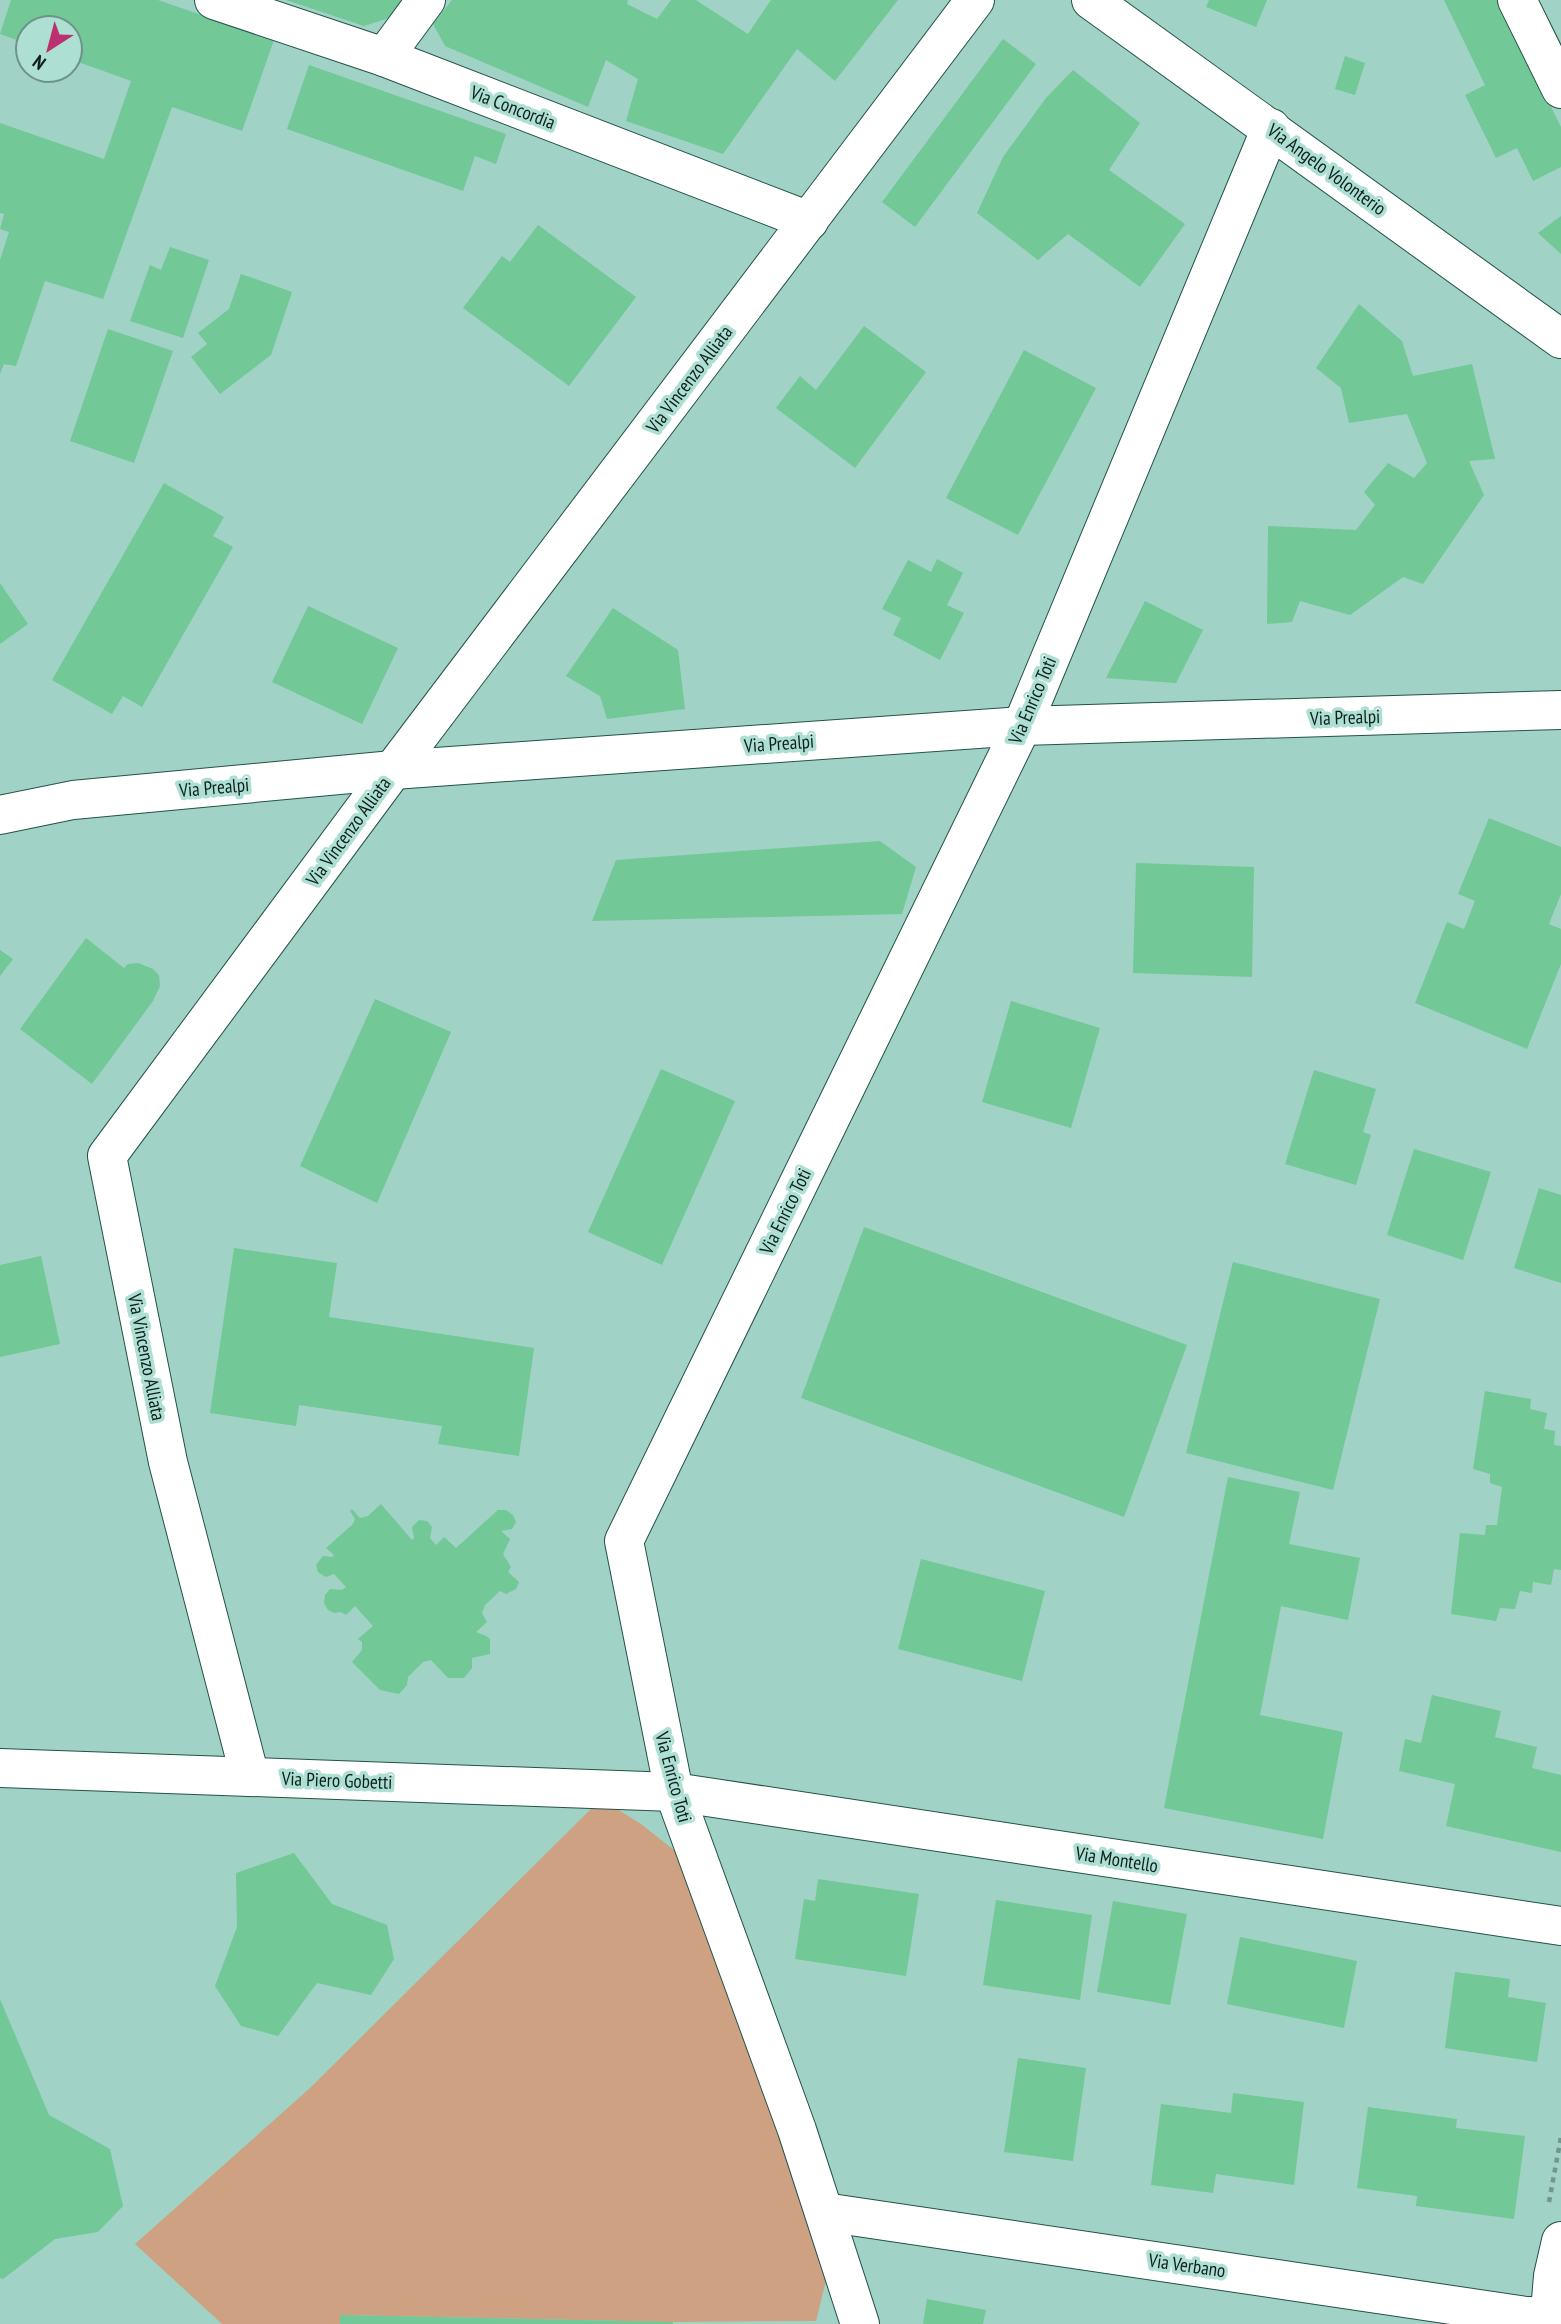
<svg xmlns="http://www.w3.org/2000/svg" width="1561" height="2324" font-family="'PT Sans Narrow',sans-serif">
	<style>
		.green { fill: #cda181 }
		.building { fill: #72c897 }
		.lines { fill: none; stroke-linecap: round; stroke-linejoin: round }
		.minor-casing { stroke: #235248; stroke-width: 40 }
		.path { stroke: #70978e; stroke-width: 4.5; stroke-dasharray: 5 5; stroke-linecap: butt }
		.minor { stroke: #fff; stroke-width: 38 }
		.labels { text-anchor: middle; stroke-width: 7; stroke-linejoin: round; paint-order: stroke }
		.street-label { font-size: 19px; fill: #0d201c; stroke: #aedfd3 }
	</style>
	<rect width="100%" height="100%" fill="#a1d2c6"/>
	<path class="green" d="M601,1799L641,1824L684,1858L827,2276L816,2321L670,2322L341,2315L340,2324H222L135,2244L310,2088Z"/>
	<g class="building">
		<path d="M11,0H158L274,40L242,131L172,107L103,299L45,281L16,366L4,364L0,374V260L9,232L0,229L4,214L0,213V123L104,159L131,81L70,59V28H28V44L0,34Z"/>
		<path d="M286,0H402L389,18L364,26Z"/>
		<path d="M452,0H628L627,4L657,19L671,0H696L748,34L771,0H898L835,81L797,49L723,154L626,121L638,79L606,60L588,107L445,46L433,24Z"/>
		<path d="M1209,0H1267L1256,27L1206,7Z"/>
		<path d="M1444,0H1499L1561,127V167L1533,181L1517,148L1496,158L1465,95L1485,85Z"/>
		<path d="M1003,39L1036,64L915,227L882,202Z"/>
		<path d="M1345,56L1365,63L1355,95L1335,89Z"/>
		<path d="M309,65L506,134L496,164L475,156L463,191L287,129Z"/>
		<path d="M1073,70L1140,123L1109,170L1185,224L1140,287L1068,234L1038,260L977,213L1003,157L1046,98Z"/>
		<path d="M1561,216V254L1538,233Z"/>
		<path d="M538,225L636,297L569,386L463,308L502,256L510,262Z"/>
		<path d="M170,247L209,260L183,338L130,321L150,265L161,270Z"/>
		<path d="M241,274L292,292L271,355L220,394L191,357L207,344L198,333L229,309Z"/>
		<path d="M1359,304L1402,341L1413,376L1472,364L1495,459L1469,461L1484,495L1423,584L1403,577L1350,615L1300,601L1292,622L1267,624L1268,526L1356,530L1375,505L1364,492L1388,463L1414,478L1427,463L1407,414L1349,423L1341,388L1316,368Z"/>
		<path d="M864,326L926,372L855,468L776,408L800,376L816,390Z"/>
		<path d="M108,329L173,351L134,463L70,441Z"/>
		<path d="M1024,350L1096,388L1018,535L946,498Z"/>
		<path d="M164,483L224,517L213,536L233,547L142,707L123,696L112,714L52,680Z"/>
		<path d="M937,559L963,573L947,605L964,613L940,660L893,635L901,618L882,609L908,560L931,572Z"/>
		<path d="M0,583L28,624L0,644Z"/>
		<path d="M1145,601L1203,630L1176,683L1106,678Z"/>
		<path d="M308,606L398,648L362,724L272,682Z"/>
		<path d="M613,608L678,650L685,709L607,719L600,696L566,676Z"/>
		<path d="M1489,818L1561,847V894L1549,924L1561,929V964L1527,1049L1415,1003L1447,922L1464,929L1475,901L1458,894Z"/>
		<path d="M880,841L916,867L902,914L592,921L616,860Z"/>
		<path d="M1136,863L1254,867L1252,977L1133,973Z"/>
		<path d="M86,938L124,968L128,964L138,963L153,969L159,975L160,986L153,1001L92,1084L20,1029Z"/>
		<path d="M0,950L13,959L0,976Z"/>
		<path d="M375,999L451,1032L377,1203L300,1166Z"/>
		<path d="M1011,1001L1100,1028L1071,1128L982,1102Z"/>
		<path d="M661,1069L735,1101L662,1265L588,1232Z"/>
		<path d="M1314,1070L1376,1089L1363,1132L1371,1135L1356,1185L1285,1164Z"/>
		<path d="M1414,1149L1491,1172L1463,1260L1387,1235Z"/>
		<path d="M1539,1188L1561,1195V1283L1514,1268Z"/>
		<path d="M864,1227L1187,1345L1124,1517L801,1398Z"/>
		<path d="M234,1248L337,1263L329,1317L534,1348L519,1456L438,1444L442,1426L299,1405L296,1426L210,1413Z"/>
		<path d="M41,1256L60,1344L0,1357V1265Z"/>
		<path d="M1233,1262L1380,1299L1333,1490L1186,1453Z"/>
		<path d="M1485,1391L1531,1399L1530,1409L1547,1413L1544,1429L1555,1431L1554,1445L1561,1446V1570L1554,1569L1551,1585L1533,1582L1532,1593L1520,1591L1515,1609L1500,1608L1496,1621L1451,1614L1460,1533L1485,1535L1486,1525H1497L1502,1487L1490,1483V1474L1473,1469Z"/>
		<path d="M1228,1477L1300,1492L1289,1544L1360,1558L1348,1620L1281,1606L1260,1715L1343,1732L1323,1839L1164,1808Z"/>
		<path d="M381,1504L412,1540L414,1538L412,1527L419,1520L427,1521L432,1527L430,1538L436,1545L444,1537L456,1548L498,1510H506L513,1515L516,1522L512,1529L501,1531L510,1539L503,1554L511,1567L508,1572L519,1582L516,1589L506,1594L500,1591L485,1605L482,1613L487,1622L476,1632L486,1636L490,1639V1654L472,1658V1668L464,1678H448L431,1660L423,1662L408,1677L407,1685L399,1694L380,1690L352,1662L362,1650V1642L358,1639L373,1626L355,1606L346,1615L341,1612L334,1613L328,1610L324,1603L325,1595L330,1589L342,1590L346,1587L334,1574L326,1577L321,1574L318,1572L316,1565L323,1556L332,1557L334,1555L326,1548L353,1524L355,1519L350,1511L352,1509L360,1518L368,1516Z"/>
		<path d="M921,1559L1045,1591L1022,1681L898,1649Z"/>
		<path d="M1432,1695L1501,1711L1495,1737L1537,1747L1532,1768L1561,1775V1852L1446,1826L1455,1784L1399,1771L1405,1739L1421,1743Z"/>
		<path d="M294,1853L332,1904L387,1925L394,1959L371,1995L317,1983L278,2036L241,2026L215,1986L237,1927L236,1873Z"/>
		<path d="M818,1879L919,1894L906,1976L795,1959L804,1899L815,1901Z"/>
		<path d="M996,1900L1092,1915L1080,2000L983,1985Z"/>
		<path d="M1113,1901L1187,1914L1170,2005L1097,1992Z"/>
		<path d="M1240,1937L1357,1961L1344,2028L1227,2004Z"/>
		<path d="M1455,1972L1510,1979L1508,1997L1546,2003L1537,2062L1445,2048Z"/>
		<path d="M0,1999L49,2115L110,2149L123,2206L98,2232L55,2239L3,2279L0,2278Z"/>
		<path d="M1018,2058L1086,2068L1073,2161L1004,2152Z"/>
		<path d="M1233,2093L1304,2102L1294,2185L1216,2174L1213,2193L1151,2185L1161,2104L1231,2113Z"/>
		<path d="M1368,2107L1457,2119L1456,2128L1525,2136L1514,2219L1416,2206L1417,2196L1357,2188Z"/>
		<path d="M927,2299L986,2310L983,2324H923Z"/>
		<path d="M340,2315L673,2322V2324H340Z"/>
	</g>
	<g class="lines">
		<g class="minor-casing">
			<g id="minor">
				<path d="M214,0L384,57L809,221"/>
				<path d="M1091,0L1561,339"/>
				<path d="M1517,0L1561,89"/>
				<path d="M384,57L426,0"/>
				<path d="M0,815L73,800L393,770L1022,726L1561,710"/>
				<path d="M0,1768L674,1792L1561,1926"/>
				<path d="M250,1777L168,1462L107,1156L393,770L975,0"/>
				<path d="M824,2212L1526,2316H1550"/>
				<path d="M860,2324L797,2130L674,1792L624,1541L1022,726L1271,128"/>
				<path d="M1549,2324L1553,2276L1561,2241"/>
			</g>
		</g>
		<path class="path" d="M1549,2202L1561,2137"/>
		<use href="#minor" class="minor"/>
	</g>
	<g class="labels">
		<g class="street-label">
			<text transform="translate(513 107) rotate(21)" y="7">Via Concordia</text>
			<text transform="translate(1327 169) rotate(36)" y="7">Via Angelo Volonterio</text>
			<text transform="translate(689 379) rotate(-53)" y="7">Via Vincenzo Alliata</text>
			<text transform="translate(1032 700) rotate(-67)" y="7">Via Enrico Toti</text>
			<text transform="translate(1345 717) rotate(-2)" y="7">Via Prealpi</text>
			<text transform="translate(779 743) rotate(-4)" y="7">Via Prealpi</text>
			<text transform="translate(214 787) rotate(-5)" y="7">Via Prealpi</text>
			<text transform="translate(348 831) rotate(-54)" y="7">Via Vincenzo Alliata</text>
			<text transform="translate(785 1211) rotate(-64)" y="7">Via Enrico Toti</text>
			<text transform="translate(147 1357) rotate(79)" y="7">Via Vincenzo Alliata</text>
			<text transform="translate(674 1777) rotate(75)" y="7">Via Enrico Toti</text>
			<text transform="translate(337 1780) rotate(2)" y="7">Via Piero Gobetti</text>
			<text transform="translate(1117 1859) rotate(9)" y="7">Via Montello</text>
			<text transform="translate(1187 2265) rotate(8)" y="7">Via Verbano</text>
		</g>
	</g>
	<g transform="translate(49 49) rotate(216)"><circle r="33" fill="#aedfd3" stroke="#6e938a" stroke-width="2"/>
	<path d="M0-5L12 26L0 18L-12 26Z" fill="#ba316e"/>
	<text y="-10" font-size="19" font-weight="bold" text-anchor="middle" fill="#0d201c">N</text>
	</g>
</svg>
